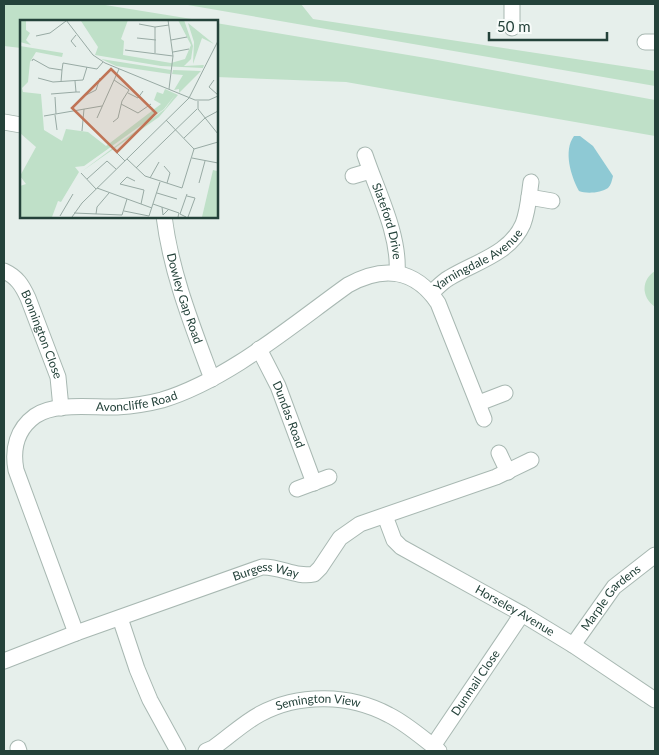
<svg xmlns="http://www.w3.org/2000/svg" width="659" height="755" font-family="Lato,sans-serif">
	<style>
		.green { fill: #bfe0c8 }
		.water { fill: #8ec9d4 }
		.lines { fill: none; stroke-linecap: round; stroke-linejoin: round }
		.minor-casing { stroke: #a8b8b2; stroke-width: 17 }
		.minor { stroke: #fff; stroke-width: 15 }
		.labels { text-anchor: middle; stroke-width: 4.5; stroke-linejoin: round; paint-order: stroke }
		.street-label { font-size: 12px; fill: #24423a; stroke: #f7fbf9 }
		.inset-road { fill: none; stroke: #98aaa4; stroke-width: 1 }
		.view { fill: #c07456; fill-opacity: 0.15; stroke: #c07456; stroke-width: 2.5 }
		.inset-edge { fill: none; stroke: #24423a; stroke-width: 2.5 }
	</style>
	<rect width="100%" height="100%" fill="#e6efeb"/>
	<g class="green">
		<path d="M4,4H99L204,21H21V48L4,46Z"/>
		<path d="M182,4H301L313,19L655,71V86Z"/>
		<path d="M216,23L432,59L655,100V136L346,82L216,77Z"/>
		<path d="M655,271V307C641,297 641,280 655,271Z"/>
	</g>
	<path class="water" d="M574,136H580L593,146L613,176C612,180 611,185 608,188C601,193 586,194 579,191C571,176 563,151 574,136Z"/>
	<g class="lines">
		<g class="minor-casing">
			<g id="minor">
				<path d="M512,28V4"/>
				<path d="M645,42H655"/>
				<path d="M4,122L21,125"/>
				<path id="s1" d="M365,155C377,191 400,235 397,273"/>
				<path d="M353,176L370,171"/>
				<path d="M529,197L552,201"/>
				<path id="s2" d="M164,216C171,273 192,325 212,379"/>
				<path id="s3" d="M4,271C17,277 22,285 28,298L58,377L61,408"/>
				<path id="s4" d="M431,293C437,288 442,282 449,278C475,262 510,254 523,224C528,211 529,196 531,182"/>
				<path id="s5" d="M259,349L278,386L314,483"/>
				<path d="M479,403L505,393"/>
				<path d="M499,453L508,472"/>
				<path d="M297,489L329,477"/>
				<path id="s6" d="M385,516L394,540L401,547L522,614L573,645L655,700"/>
				<path d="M120,618L137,669L150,700L178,751"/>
				<path id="s7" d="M76,633L16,470C12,449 17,429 35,416C55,402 93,408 117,407C132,406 147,404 162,400C228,380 292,325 348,285C384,265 415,269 438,303L484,419"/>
				<path id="s8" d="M573,645L614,587L655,555"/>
				<path id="s9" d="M4,661L76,633L262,567C280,566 296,578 314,574L320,568L340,538L360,524L496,477L531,460"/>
				<path d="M18,748L19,751"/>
				<path id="s10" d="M206,751L213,748C229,737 243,723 260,714C299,693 350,694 389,715C405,723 419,735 433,746"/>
				<path id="s11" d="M439,751L433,746L522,614"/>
			</g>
		</g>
		<use href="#minor" class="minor"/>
	</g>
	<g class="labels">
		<g class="street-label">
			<text dy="4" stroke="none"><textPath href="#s1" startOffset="70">Slateford Drive</textPath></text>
			<text dy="4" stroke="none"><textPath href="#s4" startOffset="58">Yarningdale Avenue</textPath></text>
			<text dy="4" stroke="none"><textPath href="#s2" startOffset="85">Dowley Gap Road</textPath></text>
			<text dy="4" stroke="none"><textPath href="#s3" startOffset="76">Bonnington Close</textPath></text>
			<text dy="4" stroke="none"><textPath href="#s7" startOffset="338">Avoncliffe Road</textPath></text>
			<text dy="4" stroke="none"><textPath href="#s5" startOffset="72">Dundas Road</textPath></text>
			<text dy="4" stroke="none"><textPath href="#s9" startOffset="278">Burgess Way</textPath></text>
			<text dy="4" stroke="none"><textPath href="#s8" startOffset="61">Marple Gardens</textPath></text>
			<text dy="4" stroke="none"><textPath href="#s6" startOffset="166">Horseley Avenue</textPath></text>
			<text dy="4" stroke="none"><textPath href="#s11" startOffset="84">Dunmail Close</textPath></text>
			<text dy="4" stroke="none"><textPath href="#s10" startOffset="126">Semington View</textPath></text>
		</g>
	</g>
	<g transform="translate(20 20)">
		<rect width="198" height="198" fill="#e6efeb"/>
		<path d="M108,0L101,19L104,21L103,35L151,43L165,39L171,25L158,0H164L173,26L171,39L164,46L184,45L183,48L141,46L75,35L78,27L61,1ZM0,1H6V10L10,13L6,20L11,25L0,22ZM168,3L194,24L182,18L173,44L174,22ZM0,26L43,33L42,37L16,32L10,42L8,62L2,68L3,72L21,74L24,110L42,121L46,109L68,112L86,126L141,84L134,80L137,72L143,74L145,69L158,75L139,97L61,152L145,89L155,75L144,89L64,146L55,147L59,152L41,182L38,181L32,197H0V166L6,164L0,156L16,127L0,113ZM81,39L145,49L151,50L150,54L96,46ZM153,50L181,51L159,73V69L154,70L163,55L152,54ZM193,150L197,151V197H182Z" fill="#bfe0c8"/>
		<path class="inset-road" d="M46,0L73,35L85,43L175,80H189L198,76M148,0L153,36L149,69M119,4L135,7L149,5M56,15L51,21L56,27M16,16L30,13L46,1M117,18L136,20M151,20L167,17M105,30L153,36M153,32L169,29M135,33V7M12,41L13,39L29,48L42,50L41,62M42,50L43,43L77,49L83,42M18,58L33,62L63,60L67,47M194,60L189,67L198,75M55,61L56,72H60M108,73L118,78L123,71M31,74L56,72M66,75L76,70L80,58M35,77L36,94M178,81V89L198,114M101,84L118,93L131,84M35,95L37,110M24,96L82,86M77,98L99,49M146,100L174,129M93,102L98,98L102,81L109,70L94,60M62,111L64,89M164,118L185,98L198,91M94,130L105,141M172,138L198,143M107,139L125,156L162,168L174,129L198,122M144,146L150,153L147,163M116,148L177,89M61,153L76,169M130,158L139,142M67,159L87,141L96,149M115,161L107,157L100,164L124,170L121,184M179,163L185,141M77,168L132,188M137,173L157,179M167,176L175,178L168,197M133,184L159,193L158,197M142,187L143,195L149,189M104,191L129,196L140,162M54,193L102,195L107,179M76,194L77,187L89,173M40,196L53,174M52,197L62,183L169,78L198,21M166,197L160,194L167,174"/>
		<path class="view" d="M91,49L136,93L97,132L52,88Z"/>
		<rect width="198" height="198" class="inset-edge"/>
	</g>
	<rect width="659" height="755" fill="none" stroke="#24423a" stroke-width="10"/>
	<path d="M489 32v8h118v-8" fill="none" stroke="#24423a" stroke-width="2.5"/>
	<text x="497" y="32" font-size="15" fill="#24423a" stroke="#f7fbf9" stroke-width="4" paint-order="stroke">50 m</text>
</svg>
